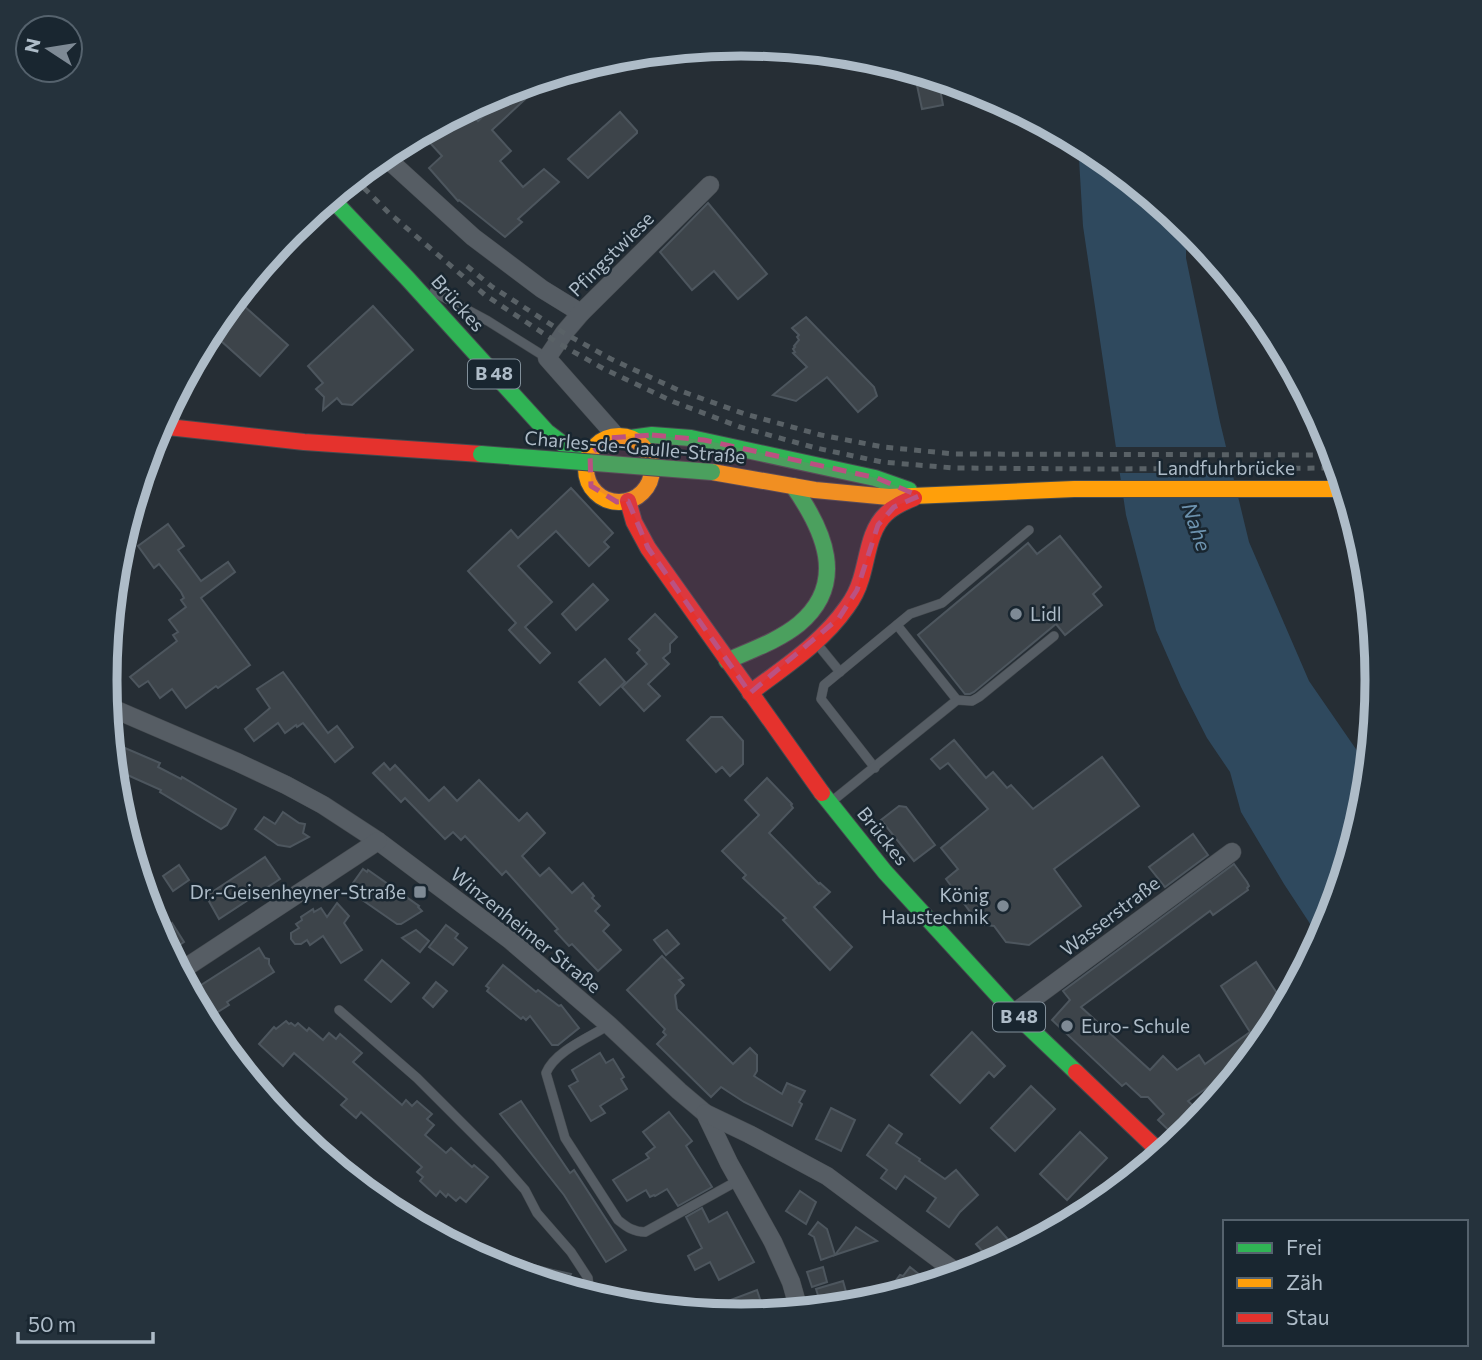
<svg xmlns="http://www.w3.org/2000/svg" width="1482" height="1360" font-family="Commissioner,sans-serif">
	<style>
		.water { fill: #2f495e }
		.pier { fill: #262e35 }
		.building { fill: #3d444a; stroke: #4d565e; stroke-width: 2 }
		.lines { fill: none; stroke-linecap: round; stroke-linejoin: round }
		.lane-casing { stroke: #444a4f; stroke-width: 10 }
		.street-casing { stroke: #444a4f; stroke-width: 19 }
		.fast-casing { stroke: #444a4f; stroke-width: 18 }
		.slow-casing { stroke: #444a4f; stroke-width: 18 }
		.jam-casing { stroke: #444a4f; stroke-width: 18 }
		.lane { stroke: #565d64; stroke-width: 9 }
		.street { stroke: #565d64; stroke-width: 18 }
		.fast { stroke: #30b455; stroke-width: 16 }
		.slow { stroke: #ff9f0a; stroke-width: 16 }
		.jam { stroke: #e5322d; stroke-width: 16 }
		.rail { stroke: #596166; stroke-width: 5; stroke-dasharray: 7 7; stroke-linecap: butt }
		.fast-bridge-casing { stroke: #444a4f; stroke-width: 18; stroke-linecap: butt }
		.fast-bridge { stroke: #30b455; stroke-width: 16 }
		.marked { fill: #bb5181; fill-opacity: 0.2; stroke: #bb5181; stroke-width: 5; stroke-dasharray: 14 9; stroke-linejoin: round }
		.poi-dot { fill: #7e8a95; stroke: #192630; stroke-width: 2.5 }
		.labels { text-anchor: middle; stroke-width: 5; stroke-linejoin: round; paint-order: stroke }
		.shield { fill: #192630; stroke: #818f9a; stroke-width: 2 }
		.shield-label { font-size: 18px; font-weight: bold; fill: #aebcc8 }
		.street-label { font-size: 19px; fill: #aebcc8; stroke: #192630 }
		.poi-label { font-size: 19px; fill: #aebcc8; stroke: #192630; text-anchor: start }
		.water-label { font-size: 21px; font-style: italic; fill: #6c92ae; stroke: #192630 }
		.rim { fill: none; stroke: #aebcc8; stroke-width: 9 }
	</style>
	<rect width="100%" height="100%" fill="#262e35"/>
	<path class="water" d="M1078,142L1095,151L1186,226V258L1220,422L1249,542L1309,681L1369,768L1365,805L1329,924L1320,939L1284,884L1241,812L1230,772L1207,738L1181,687L1156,630L1126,515L1083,226Z"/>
	<path class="pier" d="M1112,447H1229L1236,473H1116Z"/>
	<g class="building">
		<path d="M914,71L938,78L943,105L922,109Z"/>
		<path d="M549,77L492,130L511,151L500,161L523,187L544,169L559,182L518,219L522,222L505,237L459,200L458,201L429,168L442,156L421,133L466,109L478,121L513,88Z"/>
		<path d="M620,112L637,131V133L588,178L568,159Z"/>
		<path d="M708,203L767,274L738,299L714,271L692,290L660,252Z"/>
		<path d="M235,298L288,345L260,376L210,331Z"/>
		<path d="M373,306L413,350L352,405L342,404L337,398L323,410L324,397L316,389L323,383L308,366Z"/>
		<path d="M806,317L874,387L877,396L858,412L827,377L796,401L773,395L807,367L793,353L795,352L793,349L795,347L794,346L799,340L797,337L799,335L792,328Z"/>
		<path d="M571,488L613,533L604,542L609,547L589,566L556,531L518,566L552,602L525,627L550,653L540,663L509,630L516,623L468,571L511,530L518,538Z"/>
		<path d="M168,524L184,546L178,550L201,581L228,562L235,572L201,598L250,665L218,688L216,686L186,708L172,689L160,698L148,681L139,687L130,677L177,641L173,635L178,632L169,620L186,607L181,600L184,598L181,592L159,564L154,568L138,546Z"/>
		<path d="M1060,536L1101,587L1093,594L1102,605L1065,635L1056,624L974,692L970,694H965L918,635L1028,543L1037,554Z"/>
		<path d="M593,584L608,600L576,630L562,614Z"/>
		<path d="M655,614L677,637L670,644V652L663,658L669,664L648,684L660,696L644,711L622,687L647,664L637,653L640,650L629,639Z"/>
		<path d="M605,659L625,682L600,705L579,682Z"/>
		<path d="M283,672L328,733L337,726L353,747L335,762L303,723L297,727L296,725L285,733L278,723L254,741L245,729L270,708L257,689Z"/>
		<path d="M711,717H722L743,741V764L730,776L722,767L716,772L687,740Z"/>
		<path d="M954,740L986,778L993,772L1007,788L1011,785L1033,809L1102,757L1139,806L1054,869L1081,906L1029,945L1006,942L994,926L979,924L946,879L958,869L941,848L988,809L948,763L940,769L931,759Z"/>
		<path d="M111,742L160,763L158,767L181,779L182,777L236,809L227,825L221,829L160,792L161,790L114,769Z"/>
		<path d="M384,763L390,770L395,765L429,801L444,787L457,801L479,780L519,821L527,813L545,833L522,856L540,876L549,868L572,893L583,883L594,896L592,898L600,906L595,911L609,925L603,931L621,950L598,971L572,944L569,946L555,931L558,929L506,871L502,875L465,836L461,840L453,832L445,839L405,798L401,802L373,773Z"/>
		<path d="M767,778L792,804L791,805L793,808L769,833L819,884L820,883L830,892L814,907L852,947L830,970L783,920L786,918L743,878L746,875L722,851L759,815L745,800Z"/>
		<path d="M899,806L906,807L935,845L914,861L881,820Z"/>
		<path d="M283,812L299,823L305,824L303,833L309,837L290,847L278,845L255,829L264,817L275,824Z"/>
		<path d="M1193,834L1208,855L1165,887L1149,867Z"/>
		<path d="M265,857L280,879L219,919L206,896Z"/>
		<path d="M1234,864L1247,882L1249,886L1247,888L1248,890L1213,915L1210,911L1081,1007L1150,1070L1163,1056L1177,1070L1199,1055L1205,1064L1250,1032L1221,986L1256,962L1285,1005L1270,1034L1250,1058L1188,1101L1203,1115L1191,1130L1179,1140L1158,1120L1164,1114L1148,1097H1141L1126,1083L1122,1086L1052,1020L1070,1000L1063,991Z"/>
		<path d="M179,865L189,880L173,891L163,876Z"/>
		<path d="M363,869L367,872L368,870L419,906L418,907L422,911L401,924H397L348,890Z"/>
		<path d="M337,903L349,916L344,923L362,950L341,963L323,936L310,945L307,940L301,944H295L291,939V933L299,928L296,924L302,920L301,917L313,909L314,912L321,908L327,917Z"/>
		<path d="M172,923L184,942L169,952L158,932Z"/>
		<path d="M446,925L458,934L455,938L467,948L453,965L429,947Z"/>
		<path d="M416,930L429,941L420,952L402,938Z"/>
		<path d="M667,930L679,944L666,955L654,940Z"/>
		<path d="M259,948L265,958L269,959V964L274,972L227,1002L229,1005L205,1020L190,992L194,990L193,981L201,985Z"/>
		<path d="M662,956L683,978L679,980L684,985L675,995L677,1009L733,1064L750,1048L757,1055V1071L754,1076L782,1094L787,1083L805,1091L799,1102L802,1104L792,1126L744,1102L721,1087L711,1097L657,1044L666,1035L663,1032L665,1029L627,990Z"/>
		<path d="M382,960L409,983L391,1002L365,980Z"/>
		<path d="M503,965L536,992L538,990L559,1006L561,1005L579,1028L558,1045H552L530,1016L526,1020L523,1017L521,1019L487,991L489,988L486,986Z"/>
		<path d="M436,982L447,991L433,1007L423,998Z"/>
		<path d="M286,1021L289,1024L291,1023L295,1026L298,1023L307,1031L309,1028L323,1040L329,1033L336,1039L340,1034L362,1053L353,1062L402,1105L406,1100L412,1106L417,1101L432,1114L427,1119L434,1125L425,1135L446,1153L451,1148L472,1167L474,1165L488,1177L466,1202L460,1197L456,1201L448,1194L446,1197L440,1191L436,1196L420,1181L423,1177L417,1172L422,1167L361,1112L356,1118L341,1105L347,1099L294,1053L283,1066L259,1044L274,1027L276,1029Z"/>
		<path d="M972,1032L1005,1066L994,1077L989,1072L960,1103L931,1075Z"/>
		<path d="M600,1053L606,1063L613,1059L624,1077L621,1079L627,1089L600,1106L605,1113L591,1121L569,1086L578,1081L572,1070Z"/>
		<path d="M1031,1086L1055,1109L1015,1151L991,1128Z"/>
		<path d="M521,1101L570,1173L574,1170L626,1250L606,1262L564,1195L500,1114Z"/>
		<path d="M831,1108L855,1120L841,1151L816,1139Z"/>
		<path d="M669,1112L692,1141L686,1146L712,1187L678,1206L667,1189L655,1196L654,1195L650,1197L646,1190L627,1201L613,1180L649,1158L646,1154L655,1147L643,1132Z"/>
		<path d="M889,1125L902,1134L896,1143L920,1159L919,1161L945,1179L956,1170L978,1195L960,1212L949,1227L927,1211L936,1198L905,1176L896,1189L881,1178L887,1170L867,1155Z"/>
		<path d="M1080,1132L1107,1158L1067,1200L1040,1174Z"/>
		<path d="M800,1191L816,1202L806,1224L786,1211Z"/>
		<path d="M702,1208L709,1222L727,1212L754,1262L719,1280L710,1262L695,1270L688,1256L702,1248L686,1217Z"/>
		<path d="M818,1222L827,1229L835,1255L821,1260L814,1237L809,1234Z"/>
		<path d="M856,1227L877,1241L835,1255Z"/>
		<path d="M997,1227L1012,1244L992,1262L976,1244Z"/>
		<path d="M502,1257L553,1270L571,1274L565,1288L499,1268Z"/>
		<path d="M823,1267L827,1282L812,1287L807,1272Z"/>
		<path d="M910,1267L931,1284L887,1297L893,1289L891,1287L900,1275L903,1276Z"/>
		<path d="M843,1281L850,1306L822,1308L816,1289Z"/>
		<path d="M757,1290L765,1314L741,1316L699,1312Z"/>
	</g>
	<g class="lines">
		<g class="lane-casing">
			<g id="lane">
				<path d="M434,292L488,321L547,358"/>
				<path d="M897,625L957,700"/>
				<path d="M818,645L840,672"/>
				<path d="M875,768L821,699L824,685L910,614L942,603L1029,530"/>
				<path d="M831,802L957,700L972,701L979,697L1054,636"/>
				<path d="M339,1010L417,1078L497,1158L525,1190L537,1213L571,1252L588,1278L590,1296"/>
				<path d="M609,1025C590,1037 555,1051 546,1073L565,1138L618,1220C627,1227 633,1232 645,1232L739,1180"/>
			</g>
		</g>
		<g class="street-casing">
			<g id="street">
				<path d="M383,155L473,237L542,289L581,313"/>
				<path d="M616,436L547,358L564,333L581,313L710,185"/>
				<path d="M107,706L237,762L286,785L323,805L378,841L510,940L609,1025L679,1091L705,1113L729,1163L773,1242L791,1282L799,1310"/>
				<path d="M179,972L378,841"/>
				<path d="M1014,1013L1232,852"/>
				<path d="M705,1113L749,1134L827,1176L960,1275"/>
			</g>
		</g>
		<g class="fast-casing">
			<g id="fast">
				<path d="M331,198L407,278L547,432L567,447L590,455"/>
				<path d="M630,438L652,435L691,438L875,478L909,490"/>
				<path d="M727,661C751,650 778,641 799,624C848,583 824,530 793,486"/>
				<path d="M822,793L885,872L1014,1013L1076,1072"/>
			</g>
		</g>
		<g class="slow-casing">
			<g id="slow">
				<circle cx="619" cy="469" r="33"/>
				<path d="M712,472L815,490L889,497L1074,489H1345"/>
			</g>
		</g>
		<g class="jam-casing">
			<g id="jam">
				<path d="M159,426L304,442L481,454"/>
				<path d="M628,501L634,522L648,548L822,793"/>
				<path d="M750,693C784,667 822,643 847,607C853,599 858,589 861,579C868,557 869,530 886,514C894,506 904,502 914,498"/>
				<path d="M1076,1072L1162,1154"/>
			</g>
		</g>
		<use href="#lane" class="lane"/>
		<use href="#street" class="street"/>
		<use href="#fast" class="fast"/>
		<use href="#slow" class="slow"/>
		<use href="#jam" class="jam"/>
		<g class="rail">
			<path d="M354,178L389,213L485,295L558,343L604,369L674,402L740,427L816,448L882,462L954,468L1101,469L1338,468"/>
			<path d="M467,266L491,286L564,333L611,359L678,390L745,414L821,435L883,447L955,454L1334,455"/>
		</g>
		<g class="fast-bridge-casing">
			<path id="fast-bridge" d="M481,454L712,472"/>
		</g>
		<use href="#fast-bridge" class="fast-bridge"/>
	</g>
	<path class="marked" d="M652,435L704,440L877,478L919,496L894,507L878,525L857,590L839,618L750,693L648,548L628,501L617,502L591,486L590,455L608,438Z"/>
	<g class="poi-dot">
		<circle cx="1016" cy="614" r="7"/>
		<rect x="413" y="885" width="14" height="14" rx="3.5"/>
		<circle cx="1003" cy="906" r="7"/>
		<circle cx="1067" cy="1026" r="7"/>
	</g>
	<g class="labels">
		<g class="shield">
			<rect x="468" y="359.5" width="52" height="29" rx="5"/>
			<rect x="993" y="1002.5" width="52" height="29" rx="5"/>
		</g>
		<g class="shield-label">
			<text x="494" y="380">B 48</text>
			<text x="1019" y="1023">B 48</text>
		</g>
		<g class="street-label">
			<text transform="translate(611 254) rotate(-45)" y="7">Pfingstwiese</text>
			<text transform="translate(458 303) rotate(48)" y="7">Brückes</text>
			<text transform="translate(635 447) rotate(5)" y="7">Charles-de-Gaulle-Straße</text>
			<text x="1226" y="475">Landfuhrbrücke</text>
			<text transform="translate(883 836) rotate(51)" y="7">Brückes</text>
			<text transform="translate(1110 916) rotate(-37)" y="7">Wasserstraße</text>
			<text transform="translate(526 930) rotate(39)" y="7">Winzenheimer Straße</text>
		</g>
		<g class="poi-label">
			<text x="1030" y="621">Lidl</text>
			<text x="406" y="899" text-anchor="end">Dr.-Geisenheyner-Straße</text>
			<text x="989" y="902" text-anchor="end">König<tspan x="989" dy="22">Haustechnik</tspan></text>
			<text x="1081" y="1033">Euro- Schule</text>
		</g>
		<g class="water-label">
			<text transform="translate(1196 527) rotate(71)" y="7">Nahe</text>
		</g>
	</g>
	<path d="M0 0H1482V1360H0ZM117 680a624 624 0 1 1 1248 0a624 624 0 1 1-1248 0Z" fill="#25323c" fill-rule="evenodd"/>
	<path class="rim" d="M117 680a624 624 0 1 1 1248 0a624 624 0 1 1-1248 0Z"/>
	<rect x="1223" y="1220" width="245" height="126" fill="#192630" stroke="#55626d" stroke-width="2"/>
	<rect x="1237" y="1243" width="35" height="10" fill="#30b455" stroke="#55626d" stroke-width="2"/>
	<text x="1286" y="1255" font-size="21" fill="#aebcc8">Frei</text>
	<rect x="1237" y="1278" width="35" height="10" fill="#ff9f0a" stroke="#55626d" stroke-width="2"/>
	<text x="1286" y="1290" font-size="21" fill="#aebcc8">Zäh</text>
	<rect x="1237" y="1313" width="35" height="10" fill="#e5322d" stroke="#55626d" stroke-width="2"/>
	<text x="1286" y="1325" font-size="21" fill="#aebcc8">Stau</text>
	<g transform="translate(49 49) rotate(282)"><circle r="33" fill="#192630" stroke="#55626d" stroke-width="2"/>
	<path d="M0-5L12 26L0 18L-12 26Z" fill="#7e8a95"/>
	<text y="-10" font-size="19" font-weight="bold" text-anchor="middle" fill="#aebcc8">N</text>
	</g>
	<path d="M18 1332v10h135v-10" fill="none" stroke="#aebcc8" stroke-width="3.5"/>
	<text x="28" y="1332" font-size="21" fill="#aebcc8" stroke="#192630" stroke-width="5" paint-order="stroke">50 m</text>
</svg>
